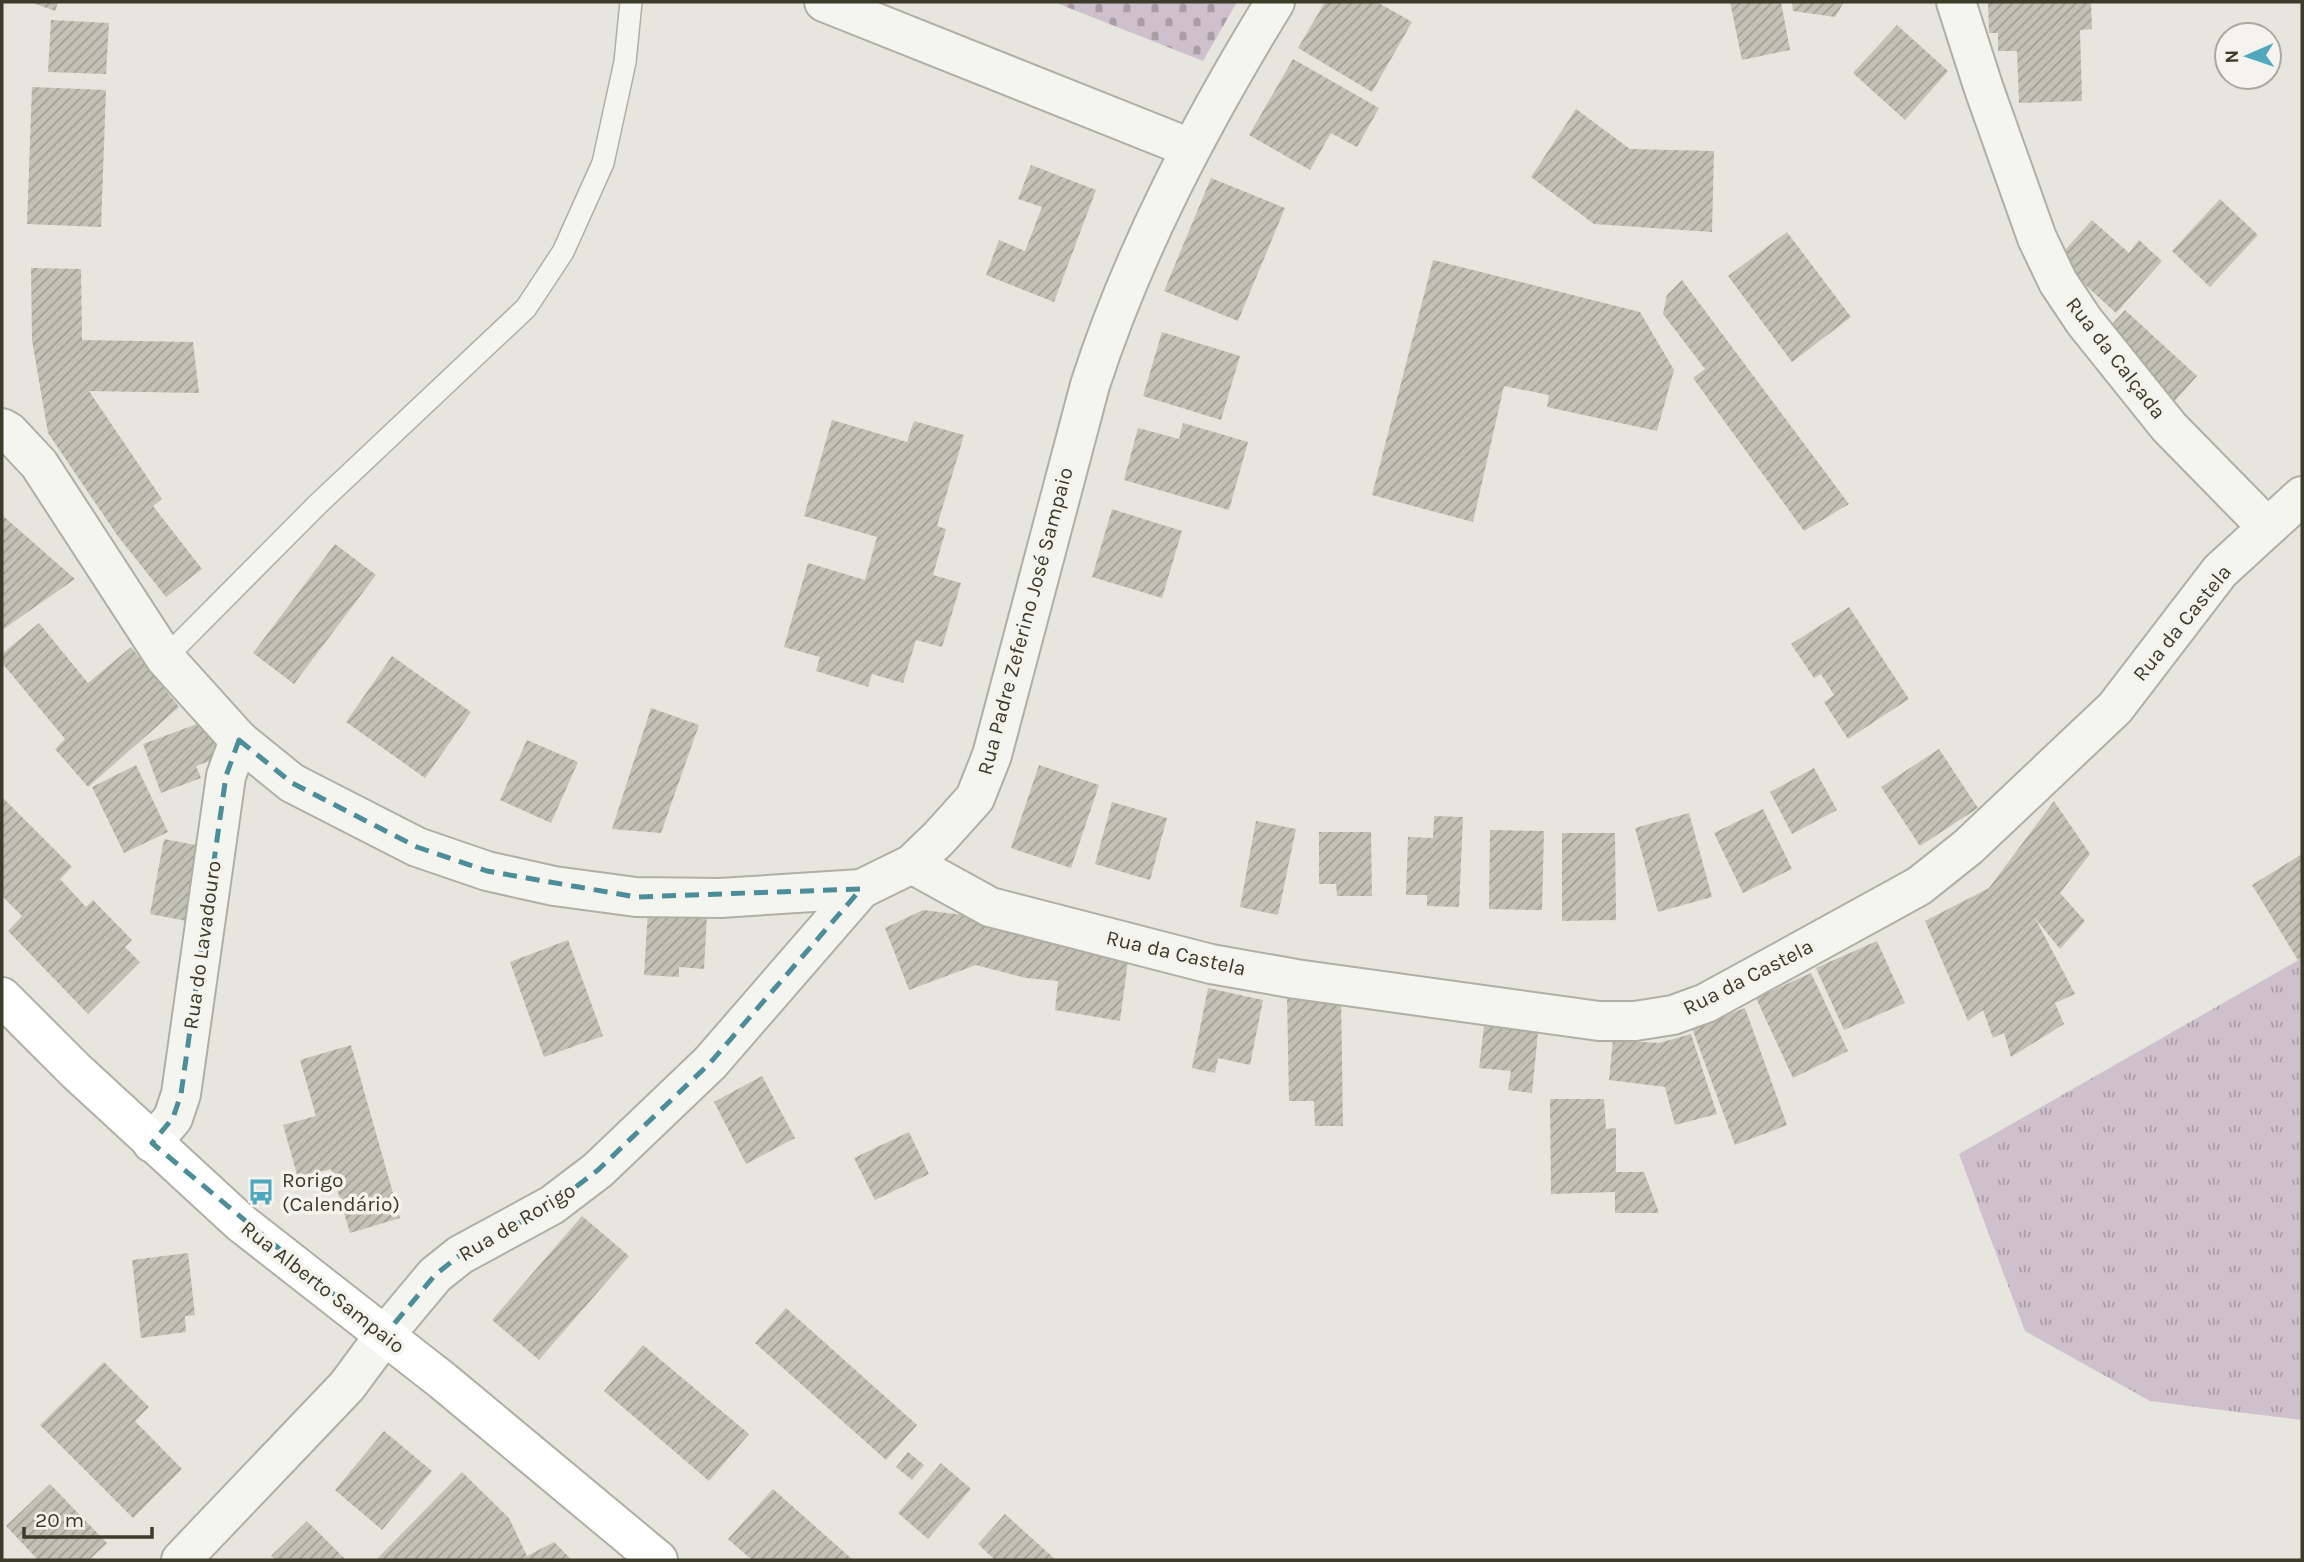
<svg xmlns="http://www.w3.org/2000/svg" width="2304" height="1562" font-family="Karla,sans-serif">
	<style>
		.grass { fill: url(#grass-tufts) }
		.cemetery { fill: url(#cemetery-stones) }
		.building { fill: url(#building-hatch) }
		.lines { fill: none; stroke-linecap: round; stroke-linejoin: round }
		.service-casing { stroke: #afafa4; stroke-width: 24 }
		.minor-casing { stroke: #afafa4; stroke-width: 42 }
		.tertiary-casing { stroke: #afafa4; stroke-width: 42 }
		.secondary-casing { stroke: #afafa4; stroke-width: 42 }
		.service { stroke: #f5f5f0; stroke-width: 21 }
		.minor { stroke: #f5f5f0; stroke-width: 38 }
		.tertiary { stroke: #f5f5f0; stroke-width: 38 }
		.secondary { stroke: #fff; stroke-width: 38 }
		.marked { fill: none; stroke: #4b8d99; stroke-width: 5; stroke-dasharray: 14 9; stroke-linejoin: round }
		.labels { text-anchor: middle; stroke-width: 7; stroke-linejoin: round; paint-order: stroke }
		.street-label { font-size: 21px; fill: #3b3b29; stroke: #f4f3ed }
		.poi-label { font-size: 21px; fill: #3b3b29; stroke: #f4f3ed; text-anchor: start }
	</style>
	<defs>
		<pattern id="grass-tufts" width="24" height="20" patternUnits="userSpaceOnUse" patternTransform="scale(1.75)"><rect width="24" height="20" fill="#cfc0cd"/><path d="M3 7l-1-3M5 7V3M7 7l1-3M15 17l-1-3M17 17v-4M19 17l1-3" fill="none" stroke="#a99da6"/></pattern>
		<pattern id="cemetery-stones" width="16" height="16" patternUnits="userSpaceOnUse" patternTransform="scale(1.75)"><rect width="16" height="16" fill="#cfc0cd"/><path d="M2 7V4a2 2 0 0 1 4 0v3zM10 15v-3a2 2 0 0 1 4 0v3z" fill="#a99da6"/></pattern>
		<pattern id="building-hatch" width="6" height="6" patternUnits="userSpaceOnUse" patternTransform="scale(1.75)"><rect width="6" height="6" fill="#c2c2b6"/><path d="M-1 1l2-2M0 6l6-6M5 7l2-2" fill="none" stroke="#9f9f94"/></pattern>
	</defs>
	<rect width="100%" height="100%" fill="#e6e6de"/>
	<path class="grass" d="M2302,958V1420L2150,1401L2025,1331L1959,1154Z"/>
	<path class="cemetery" d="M1054,2H1237L1203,61Z"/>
	<g class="building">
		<path d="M30,2H58L55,11Z"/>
		<path d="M1325,2H1377L1412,22L1372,92L1298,48Z"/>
		<path d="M1730,2H1781L1790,50L1742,60Z"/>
		<path d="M1792,2H1844L1835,17L1793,11Z"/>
		<path d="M1988,2H2091L2092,29L2080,30L2082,101L2019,103L2017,51H1998V33H1989Z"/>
		<path d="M51,20L109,23L106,74L48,72Z"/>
		<path d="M1897,25L1948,71L1905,120L1853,73Z"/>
		<path d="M1293,59L1379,108L1357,147L1331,133L1310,170L1249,135Z"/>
		<path d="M32,87L106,90L101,227L27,224Z"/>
		<path d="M1576,109L1630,149L1714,151L1712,232L1594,224L1531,177Z"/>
		<path d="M1031,165L1096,190L1054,302L986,275L999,240L1025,251L1042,207L1018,199Z"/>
		<path d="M1211,178L1285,208L1238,321L1164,291Z"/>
		<path d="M2220,199L2258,235L2210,287L2172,251Z"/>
		<path d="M2092,220L2129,253L2139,240L2162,261L2116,313L2057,259Z"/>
		<path d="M1787,232L1851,317L1792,362L1728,276Z"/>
		<path d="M1433,260L1640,312L1674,370L1657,431L1547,407L1549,395L1504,386L1473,522L1372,495Z"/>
		<path d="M31,268L81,269L82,340L193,342L199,393L89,391L162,499L153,506L202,569L166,597L117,535L48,433L32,340Z"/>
		<path d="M1682,280L1849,504L1804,531L1693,378L1705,369L1663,314L1667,295Z"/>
		<path d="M2125,310L2197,376L2173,403L2100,337Z"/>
		<path d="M1162,332L1240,356L1221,420L1143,396Z"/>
		<path d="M832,420L907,442L914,421L964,435L937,526L946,529L933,575L961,583L942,647L916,640L903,683L872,674L868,687L816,671L820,657L784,647L808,563L865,580L877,537L804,516Z"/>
		<path d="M1183,423L1248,442L1229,510L1124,480L1138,428L1179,439Z"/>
		<path d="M1112,509L1182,531L1162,598L1092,577Z"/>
		<path d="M2,515L75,579L2,630Z"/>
		<path d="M335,544L376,575L294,684L253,653Z"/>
		<path d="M1849,607L1909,699L1848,739L1824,702L1834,695L1821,674L1814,678L1791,644Z"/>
		<path d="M39,623L88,683L131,647L179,707L88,787L55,749L65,739L2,663V654Z"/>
		<path d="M392,656L471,712L425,778L346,722Z"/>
		<path d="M651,708L699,725L661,833L612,829Z"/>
		<path d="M208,720L222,756L196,766L201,778L161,793L143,744Z"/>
		<path d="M527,740L578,762L551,823L500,800Z"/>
		<path d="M1939,749L1978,808L1920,846L1881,787Z"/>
		<path d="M136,765L168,832L124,853L92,787Z"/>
		<path d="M1039,765L1099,785L1071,868L1011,848Z"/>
		<path d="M1814,768L1837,810L1792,834L1770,792Z"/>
		<path d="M2,797L72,867L60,879L86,907L93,900L132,940L125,947L140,962L88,1014L8,931L22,916L2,896Z"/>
		<path d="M2054,801L2090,854L2060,893L2085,921L2060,949L2035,918L2075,994L2055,1003L2064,1024L2011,1057L2004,1033L1993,1038L1983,1010L1968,1021L1925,921L1989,888Z"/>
		<path d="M1112,802L1167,818L1150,880L1095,864Z"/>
		<path d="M1763,809L1792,869L1743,893L1714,833Z"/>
		<path d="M1689,813L1712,897L1658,912L1635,828Z"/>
		<path d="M1434,816L1463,817L1459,907L1427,906V895H1406L1408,837L1433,838Z"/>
		<path d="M1256,821L1296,829L1278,915L1240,907Z"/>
		<path d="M1490,830L1544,831L1542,910L1489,909Z"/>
		<path d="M1319,832H1371L1372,896H1337L1336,884H1319Z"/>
		<path d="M1562,833H1615L1616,920L1562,921Z"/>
		<path d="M164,839L206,847L192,922L150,914Z"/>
		<path d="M2302,854V958L2298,960L2252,885Z"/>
		<path d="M648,910L707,914L704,969L679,967V977L644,975Z"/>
		<path d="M923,910L963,915L1022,935L1128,961L1120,1021L1055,1010L1058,981L1026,978L976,965L909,990L885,928Z"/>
		<path d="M568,940L603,1036L544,1057L510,962Z"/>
		<path d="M1877,941L1905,1003L1844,1030L1816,968Z"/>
		<path d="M1811,973L1848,1051L1793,1078L1756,998Z"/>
		<path d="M1208,988L1263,1000L1250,1065L1218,1058L1215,1073L1192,1068Z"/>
		<path d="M1341,995L1343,1126H1315L1314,1101H1289L1287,996Z"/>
		<path d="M1745,1008L1787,1125L1735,1145L1692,1028Z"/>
		<path d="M1484,1026L1538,1032L1532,1093L1508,1090L1511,1071L1479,1068Z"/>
		<path d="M1691,1034L1717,1114L1675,1125L1665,1087L1609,1080L1613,1040L1659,1043Z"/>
		<path d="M351,1045L400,1218L350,1233L331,1169L298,1178L283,1125L316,1116L300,1060Z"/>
		<path d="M762,1076L795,1138L746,1164L714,1102Z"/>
		<path d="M1550,1099H1604L1606,1129L1616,1128V1172H1644L1659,1213H1615V1192L1551,1194Z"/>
		<path d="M909,1132L929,1174L875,1200L854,1158Z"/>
		<path d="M582,1216L629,1256L539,1360L492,1320Z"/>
		<path d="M188,1253L195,1315L185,1316L186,1332L141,1338L132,1260Z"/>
		<path d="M786,1308L917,1425L886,1460L755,1343Z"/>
		<path d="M643,1345L749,1434L709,1481L604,1391Z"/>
		<path d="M104,1362L149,1407L135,1421L182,1469L133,1518L40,1425Z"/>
		<path d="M384,1431L432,1471L382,1530L335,1490Z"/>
		<path d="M908,1452L924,1465L912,1480L896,1467Z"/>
		<path d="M941,1463L971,1489L928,1539L898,1513Z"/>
		<path d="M462,1472L509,1518L527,1556L554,1542L572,1560H376Z"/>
		<path d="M50,1484L107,1543L89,1560H38L6,1526Z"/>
		<path d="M773,1489L853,1560H752L728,1539Z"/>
		<path d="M1005,1514L1056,1560H995L978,1544Z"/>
		<path d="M307,1521L346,1560H276L271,1556Z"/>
	</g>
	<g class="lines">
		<g class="service-casing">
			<path id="service" d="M165,658L317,505L526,308L563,252L603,163L625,62L631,2"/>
		</g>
		<g class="minor-casing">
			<g id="minor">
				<path d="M824,2L1190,148"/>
				<path d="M1956,2L1984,89L2037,238L2058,282L2084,321L2169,427L2267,527"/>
				<path d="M912,864L990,907L1211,964L1296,979L1599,1021H1635L1673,1015L1706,1003L1919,886L1968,847L2115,708L2220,571L2302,496"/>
				<path d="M152,1143L173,1118L181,1094L226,776L239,740"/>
				<path d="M181,1560L347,1386L384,1336L435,1275L460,1255L552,1205L598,1170L710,1063L861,889"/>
			</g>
		</g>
		<g class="tertiary-casing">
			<path id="tertiary" d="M2,428L9,432L39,464L165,658L239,740L292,783L417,847L487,871L554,886L636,897L720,898L861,889L912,864L939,838L975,798L992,755L1090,385C1134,249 1201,123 1275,2"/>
		</g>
		<g class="secondary-casing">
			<path id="secondary" d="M2,997L76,1071L241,1223L443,1381L658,1560"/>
		</g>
		<use href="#service" class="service"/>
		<use href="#minor" class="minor"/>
		<use href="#tertiary" class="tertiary"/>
		<use href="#secondary" class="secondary"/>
	</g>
	<path class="marked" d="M239,740L292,783L417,847L487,871L636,897L861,889L710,1063L598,1170L552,1205L460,1255L435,1275L384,1336L152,1143L173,1118L181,1094L226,776Z"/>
	<defs>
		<g id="bus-bare" transform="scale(2.1)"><path d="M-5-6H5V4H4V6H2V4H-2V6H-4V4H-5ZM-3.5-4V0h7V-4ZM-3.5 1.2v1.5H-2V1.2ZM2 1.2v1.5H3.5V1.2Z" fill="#50a8be" stroke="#f4f3ed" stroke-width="2.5" paint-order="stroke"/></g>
	</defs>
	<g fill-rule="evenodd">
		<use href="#bus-bare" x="261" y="1192"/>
	</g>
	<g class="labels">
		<g class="street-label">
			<text transform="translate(2116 358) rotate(52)" y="7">Rua da Calçada</text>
			<text transform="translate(1025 621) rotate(-75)" y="7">Rua Padre Zeferino José Sampaio</text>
			<text transform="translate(2182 623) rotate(-51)" y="7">Rua da Castela</text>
			<text transform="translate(202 945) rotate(-82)" y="7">Rua do Lavadouro</text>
			<text transform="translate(1176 953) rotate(13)" y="7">Rua da Castela</text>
			<text transform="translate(1748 977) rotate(-27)" y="7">Rua da Castela</text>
			<text transform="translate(517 1222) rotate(-31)" y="7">Rua de Rorigo</text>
			<text transform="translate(323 1287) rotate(38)" y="7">Rua Alberto Sampaio</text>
		</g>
		<g class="poi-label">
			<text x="282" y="1187">Rorigo<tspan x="282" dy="24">(Calendário)</tspan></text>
		</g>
	</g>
	<rect width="2304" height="1562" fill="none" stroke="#3b3b29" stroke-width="7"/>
	<g transform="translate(2248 56) rotate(268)"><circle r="33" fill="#f4f3ed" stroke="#aaa99f" stroke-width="2"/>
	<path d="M0-5L12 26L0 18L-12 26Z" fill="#50a8be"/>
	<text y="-10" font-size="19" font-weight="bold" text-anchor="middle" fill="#3b3b29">N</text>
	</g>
	<path d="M24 1527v10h128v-10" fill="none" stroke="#3b3b29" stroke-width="3.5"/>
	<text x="35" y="1527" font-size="21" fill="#3b3b29" stroke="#f4f3ed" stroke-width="5" paint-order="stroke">20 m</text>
</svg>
